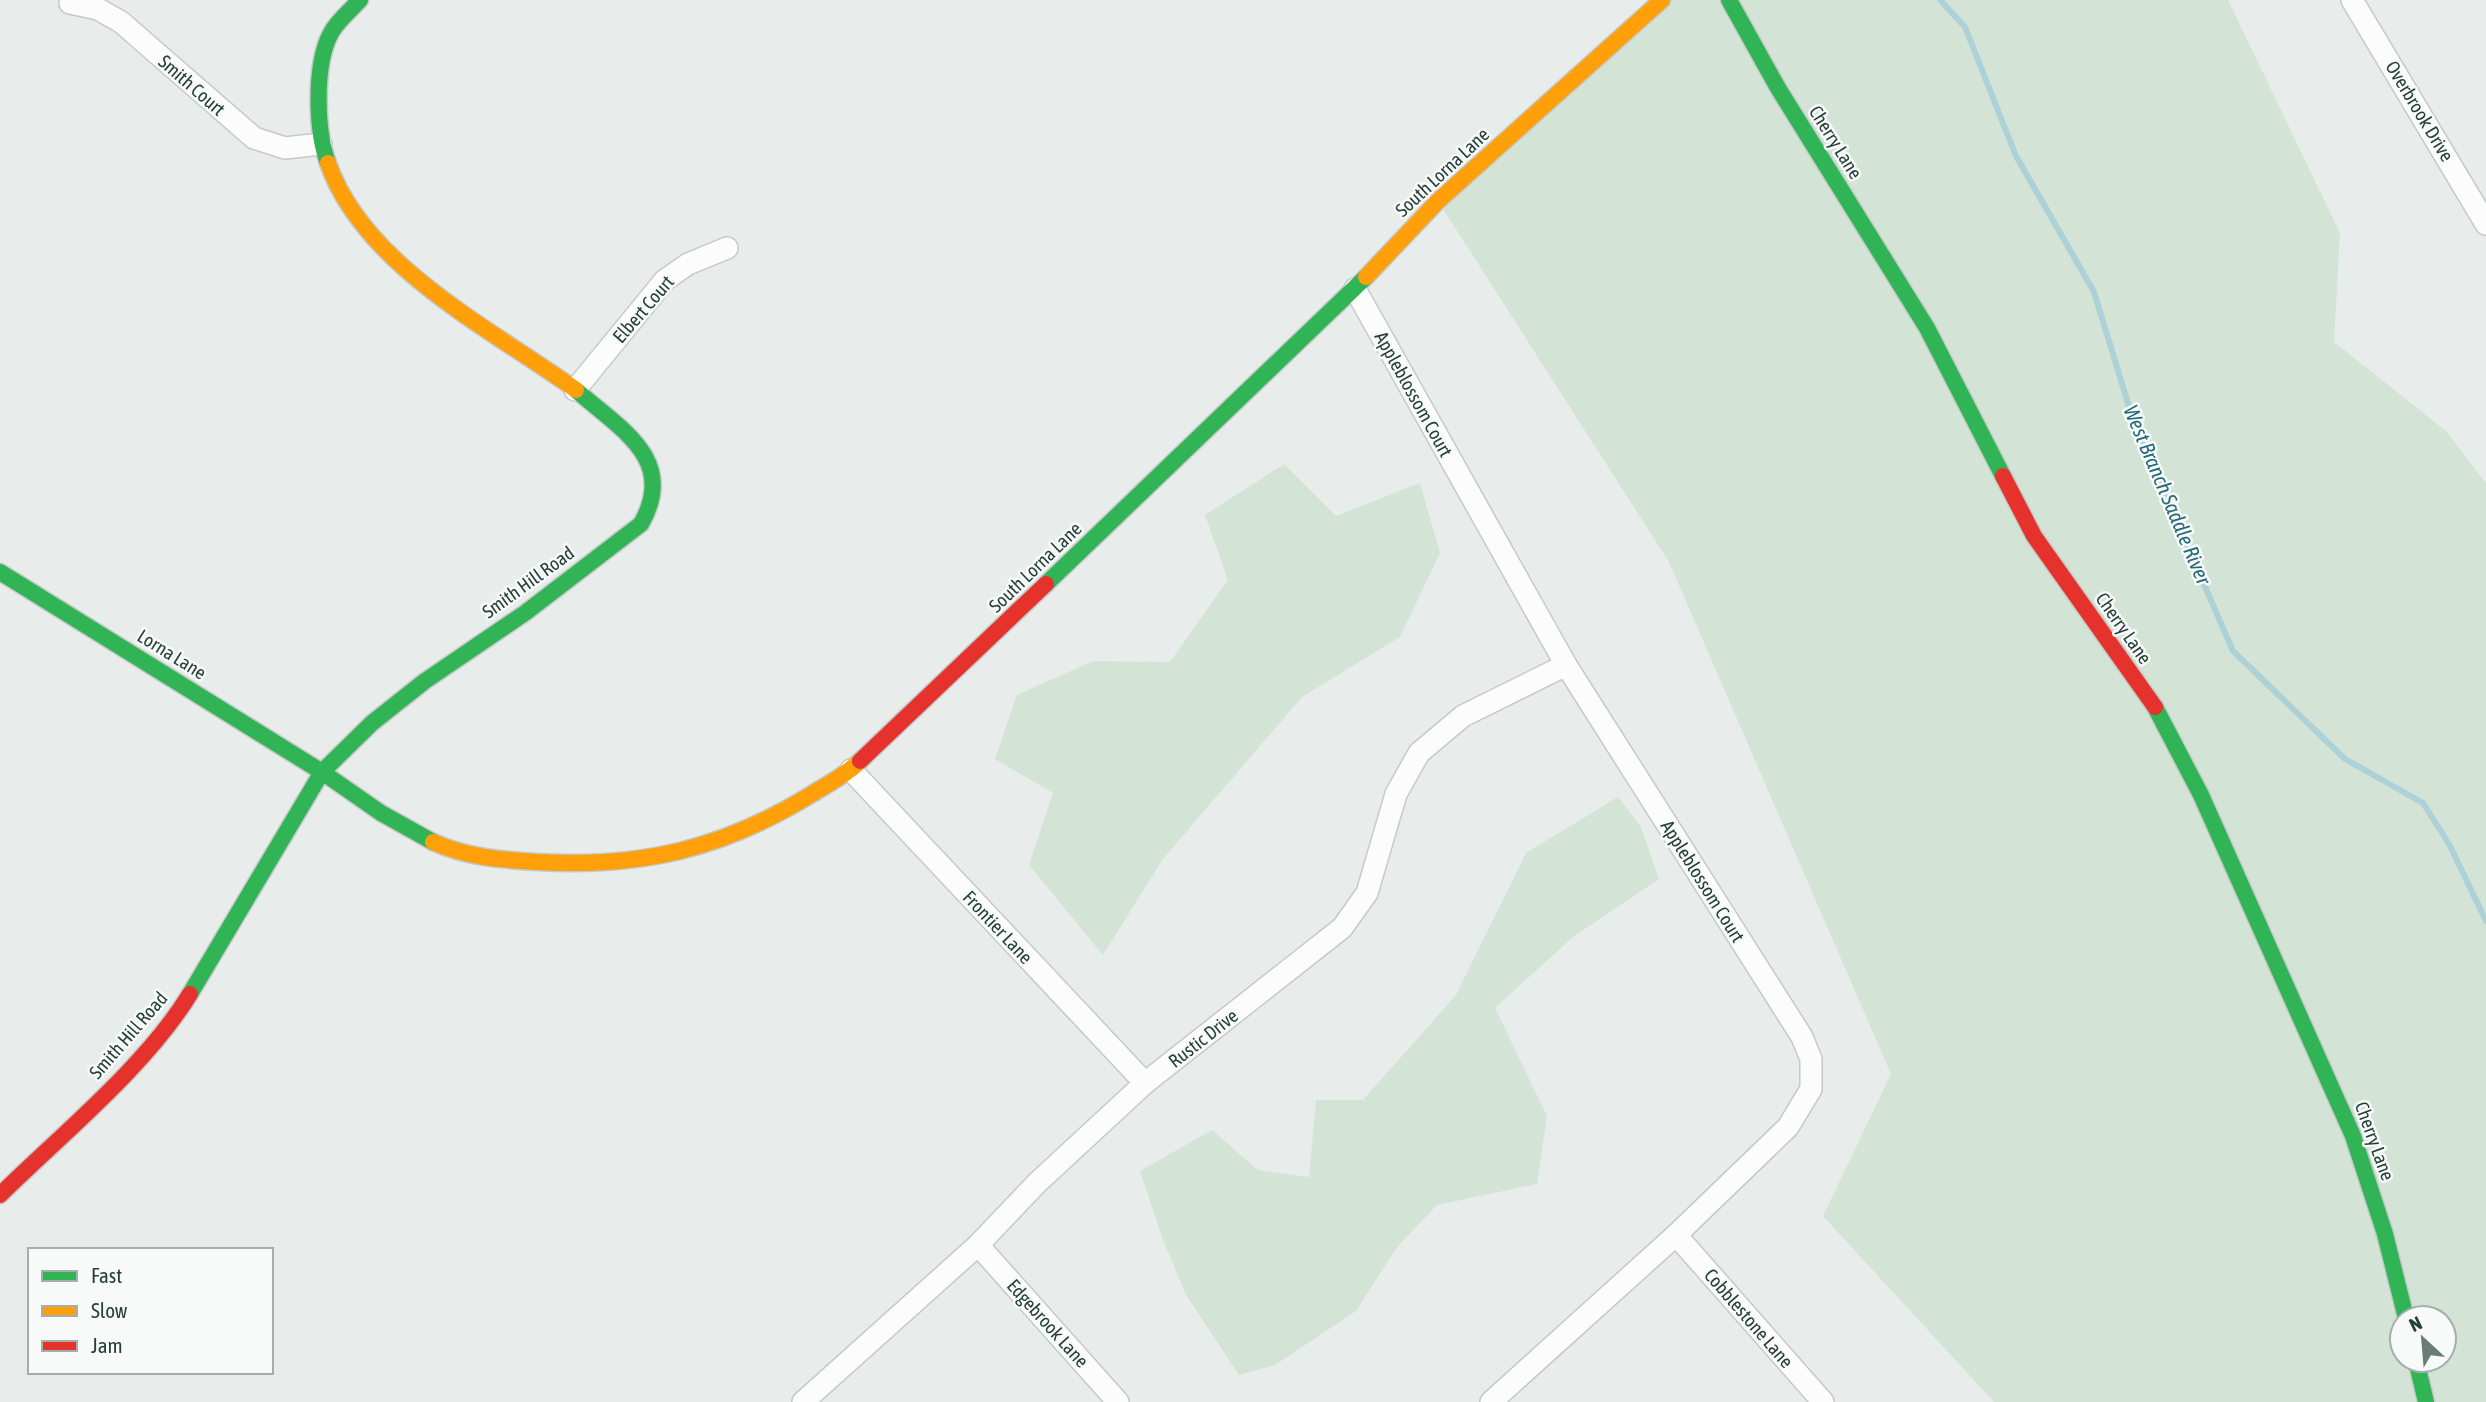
<svg xmlns="http://www.w3.org/2000/svg" width="2486" height="1402" font-family="'Asap Condensed',sans-serif">
	<style>
		.green { fill: #d3e4d7; fill-rule: evenodd }
		.lines { fill: none; stroke-linecap: round; stroke-linejoin: round }
		.stream { stroke: #acd1d6; stroke-width: 6 }
		.street-casing { stroke: #c5c9c7; stroke-width: 24 }
		.fast-casing { stroke: #c4c9c7; stroke-width: 19 }
		.slow-casing { stroke: #c4c9c7; stroke-width: 19 }
		.jam-casing { stroke: #c4c9c7; stroke-width: 19 }
		.street { stroke: #fcfcfc; stroke-width: 21 }
		.fast { stroke: #30b455; stroke-width: 16 }
		.slow { stroke: #ff9f0a; stroke-width: 16 }
		.jam { stroke: #e5322d; stroke-width: 16 }
		.labels { text-anchor: middle; stroke-width: 5; stroke-linejoin: round; paint-order: stroke }
		.street-label { font-size: 19px; fill: #263f38; stroke: #f7faf8 }
		.water-label { font-size: 21px; font-style: italic; fill: #246a77; stroke: #f7faf8 }
	</style>
	<rect width="100%" height="100%" fill="#e8ecea"/>
	<g class="green">
		<path d="M1662,0H2228L2340,233L2334,342L2446,431L2486,483V1402H1994L1823,1216L1891,1074L1669,562L1438,201ZM2402,1318H2444V1360H2402Z"/>
		<path d="M1284,464L1336,516L1420,483L1440,553L1400,637L1302,697L1163,859L1103,955L1029,865L1053,793L995,759L1017,695L1093,661L1170,662L1228,580L1205,515Z"/>
		<path d="M1618,797L1641,827L1659,879L1573,937L1495,1008L1547,1116L1537,1184L1437,1205L1397,1247L1356,1311L1275,1365L1239,1375L1186,1295L1163,1240L1140,1171L1212,1130L1258,1170L1309,1177L1316,1100H1363L1456,995L1526,853Z"/>
	</g>
	<g class="lines">
		<path class="stream" d="M1940,0L1965,27L2016,156L2094,292L2134,423L2233,651L2345,759L2423,803L2449,844L2486,921"/>
		<g class="street-casing">
			<g id="street">
				<path d="M2352,0L2486,224"/>
				<path d="M70,3L98,9L121,22L254,138L285,148L321,144"/>
				<path d="M1355,289L1566,665L1802,1037L1811,1059V1089L1788,1127L1676,1235L1491,1402"/>
				<path d="M575,390L665,280L688,264L727,248"/>
				<path d="M851,770L1145,1083"/>
				<path d="M1676,1235L1823,1402"/>
				<path d="M978,1245L1118,1402"/>
				<path d="M803,1402L978,1245L1037,1183L1145,1083L1342,928L1367,893L1396,794L1419,753L1463,716L1566,665"/>
			</g>
		</g>
		<g class="fast-casing">
			<g id="fast">
				<path d="M1729,0L1778,88L1927,328L2003,476"/>
				<path d="M328,163C316,131 314,64 331,33C337,21 351,10 360,0"/>
				<path d="M0,572L322,772L381,813L433,842"/>
				<path d="M1046,584L1366,277"/>
				<path d="M2155,707L2201,795L2353,1136L2385,1234L2406,1318"/>
				<path d="M190,994L322,772L372,723L425,681L525,613L641,524C678,459 620,429 576,390"/>
				<path d="M2416,1360L2426,1402"/>
			</g>
		</g>
		<g class="slow-casing">
			<g id="slow">
				<path d="M328,163C363,265 491,329 576,390"/>
				<path d="M1366,277L1438,201L1662,0"/>
				<path d="M433,842C466,857 501,860 537,862C641,868 723,849 812,794C828,784 846,775 860,761"/>
			</g>
		</g>
		<g class="jam-casing">
			<g id="jam">
				<path d="M2003,476L2034,536L2155,707"/>
				<path d="M860,761L1046,584"/>
				<path d="M0,1195C61,1135 146,1066 190,994"/>
			</g>
		</g>
		<use href="#street" class="street"/>
		<use href="#fast" class="fast"/>
		<use href="#slow" class="slow"/>
		<use href="#jam" class="jam"/>
	</g>
	<g class="labels">
		<g class="street-label">
			<text transform="translate(192 85) rotate(41)" y="7">Smith Court</text>
			<text transform="translate(2420 111) rotate(59)" y="7">Overbrook Drive</text>
			<text transform="translate(1836 142) rotate(58)" y="7">Cherry Lane</text>
			<text transform="translate(1442 172) rotate(-43)" y="7">South Lorna Lane</text>
			<text transform="translate(643 309) rotate(-49)" y="7">Elbert Court</text>
			<text transform="translate(1414 394) rotate(61)" y="7">Appleblossom Court</text>
			<text transform="translate(1035 567) rotate(-44)" y="7">South Lorna Lane</text>
			<text transform="translate(528 582) rotate(-36)" y="7">Smith Hill Road</text>
			<text transform="translate(2124 628) rotate(55)" y="7">Cherry Lane</text>
			<text transform="translate(172 654) rotate(32)" y="7">Lorna Lane</text>
			<text transform="translate(1703 881) rotate(58)" y="7">Appleblossom Court</text>
			<text transform="translate(998 927) rotate(47)" y="7">Frontier Lane</text>
			<text transform="translate(128 1035) rotate(-49)" y="7">Smith Hill Road</text>
			<text transform="translate(1203 1038) rotate(-38)" y="7">Rustic Drive</text>
			<text transform="translate(2375 1141) rotate(70)" y="7">Cherry Lane</text>
			<text transform="translate(1749 1318) rotate(49)" y="7">Cobblestone Lane</text>
			<text transform="translate(1048 1323) rotate(48)" y="7">Edgebrook Lane</text>
		</g>
		<g class="water-label">
			<text transform="translate(2167 495) rotate(67)" y="7">West Branch Saddle River</text>
		</g>
	</g>
	<rect x="28" y="1248" width="245" height="126" fill="#f7faf8" stroke="#a3afab" stroke-width="2"/>
	<rect x="42" y="1271" width="35" height="10" fill="#30b455" stroke="#a3afab" stroke-width="2"/>
	<text x="91" y="1283" font-size="21" fill="#263f38">Fast</text>
	<rect x="42" y="1306" width="35" height="10" fill="#ff9f0a" stroke="#a3afab" stroke-width="2"/>
	<text x="91" y="1318" font-size="21" fill="#263f38">Slow</text>
	<rect x="42" y="1341" width="35" height="10" fill="#e5322d" stroke="#a3afab" stroke-width="2"/>
	<text x="91" y="1353" font-size="21" fill="#263f38">Jam</text>
	<g transform="translate(2423 1339) rotate(334)"><circle r="33" fill="#f7faf8" stroke="#a3afab" stroke-width="2"/>
	<path d="M0-5L12 26L0 18L-12 26Z" fill="#6a7c76"/>
	<text y="-10" font-size="19" font-weight="bold" text-anchor="middle" fill="#263f38">N</text>
	</g>
</svg>
